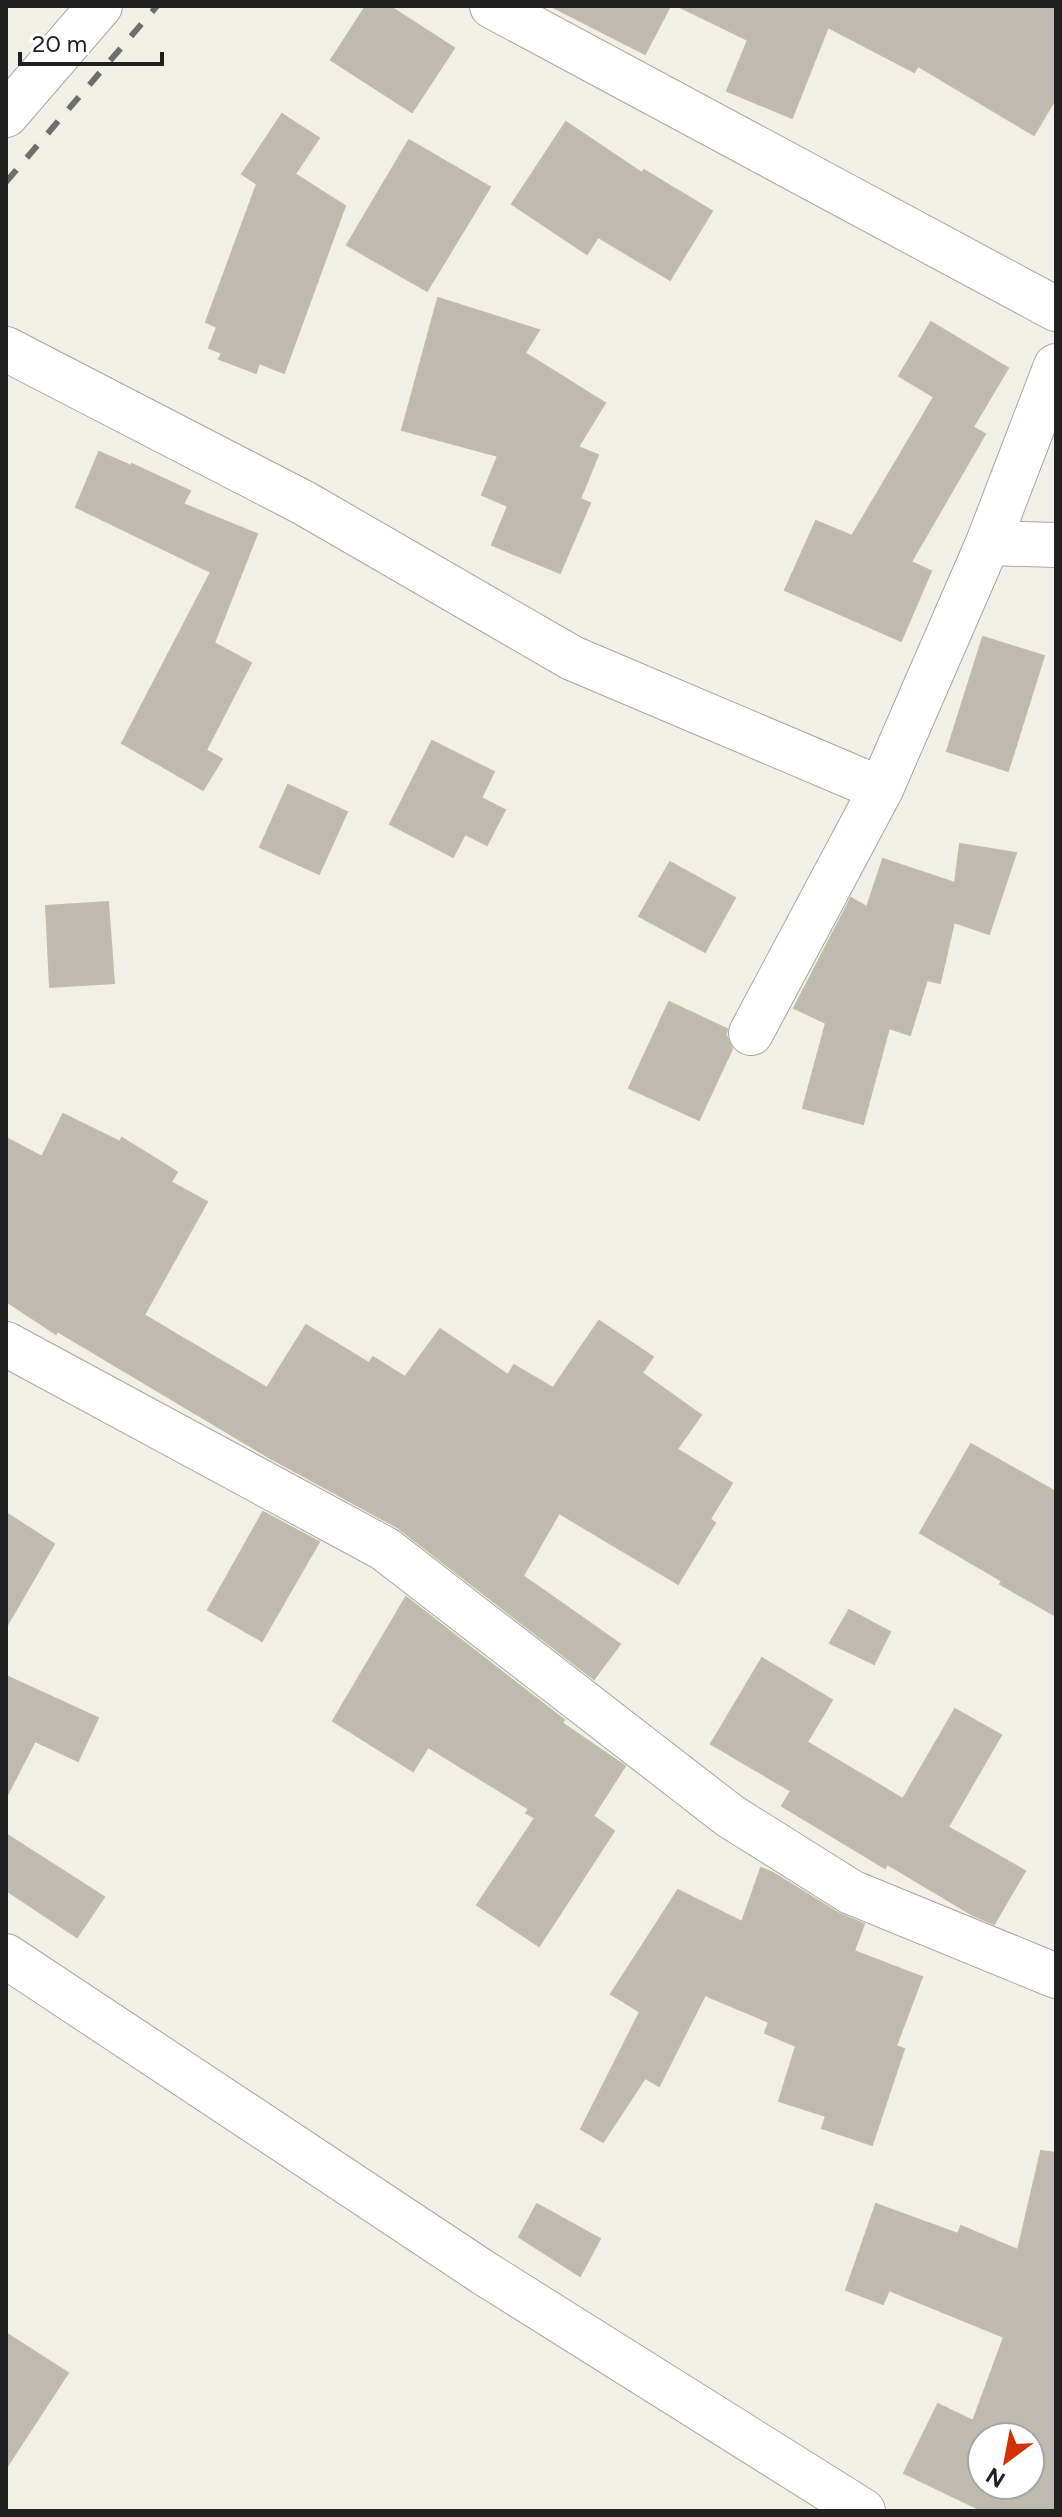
<svg xmlns="http://www.w3.org/2000/svg" width="1062" height="2517" font-family="Figtree,sans-serif">
	<style>
		.building { fill: #bebab0; stroke: #c4bba8; stroke-width: 2; fill-rule: evenodd }
		.lines { fill: none; stroke-linecap: round; stroke-linejoin: round }
		.minor-casing { stroke: #a7a7a7; stroke-width: 46 }
		.tertiary-casing { stroke: #a7a7a7; stroke-width: 46 }
		.minor { stroke: #fff; stroke-width: 44 }
		.tertiary { stroke: #fff; stroke-width: 44 }
		.rail { stroke: #6e6e6e; stroke-width: 6; stroke-dasharray: 16 16; stroke-linecap: butt }
	</style>
	<rect width="100%" height="100%" fill="#f1f0e7"/>
	<g class="building">
		<path d="M366,6H389L454,48L412,112L331,60Z"/>
		<path d="M551,6H670L645,54Z"/>
		<path d="M678,6H1056V98L1034,135L918,66L914,72L828,27L792,118L727,91L748,40Z"/>
		<path d="M282,114L319,138L295,174L345,206L284,373L259,363L256,373L219,359L222,353L209,348L217,327L206,322L257,184L242,174Z"/>
		<path d="M566,122L642,173L644,170L712,211L670,280L598,237L587,254L512,204Z"/>
		<path d="M409,140L490,187L427,291L347,245Z"/>
		<path d="M438,298L539,330L525,353L605,403L578,447L598,455L580,499L590,503L560,573L492,545L508,506L482,495L498,456L402,430Z"/>
		<path d="M931,322L1008,368L973,427L985,434L911,562L931,571L901,641L785,590L816,521L852,536L934,397L899,376Z"/>
		<path d="M99,452L131,466L132,464L190,491L183,504L257,534L214,643L251,663L206,750L222,759L203,790L122,743L211,572L76,507Z"/>
		<path d="M983,637L1044,656L1008,771L947,751Z"/>
		<path d="M432,741L494,772L481,798L505,810L487,845L465,834L453,857L390,824Z"/>
		<path d="M288,785L347,812L319,874L260,847Z"/>
		<path d="M960,844L1016,853L989,934L954,922L940,983L927,980L910,1035L889,1028L863,1124L803,1108L826,1023L794,1008L851,898L867,907L883,859L955,883Z"/>
		<path d="M670,862L735,898L705,952L639,916Z"/>
		<path d="M108,902L114,983L50,987L46,906Z"/>
		<path d="M669,1002L727,1029L726,1035L732,1049L699,1120L629,1088Z"/>
		<path d="M63,1114L120,1142L122,1138L177,1172L171,1182L207,1202L144,1315L267,1388L306,1325L369,1363L373,1357L405,1377L440,1329L508,1375L514,1365L553,1388L599,1321L653,1357L642,1373L701,1415L677,1449L732,1483L710,1519L715,1523L678,1584L559,1513L523,1576L620,1644L594,1679L397,1527L270,1458L57,1331L56,1334L6,1301V1138L42,1157Z"/>
		<path d="M971,1444L1056,1492V1616L1000,1584L1002,1581L920,1533Z"/>
		<path d="M263,1512L319,1542L262,1641L208,1610Z"/>
		<path d="M6,1513L54,1544L6,1627Z"/>
		<path d="M406,1597L564,1720L562,1723L625,1766L593,1816L614,1831L539,1946L477,1905L535,1818L526,1813L529,1809L428,1747L413,1771L333,1721Z"/>
		<path d="M849,1610L890,1632L874,1664L830,1643Z"/>
		<path d="M762,1658L832,1700L807,1742L903,1799L955,1709L1001,1735L948,1827L1025,1871L994,1924L973,1915L887,1864L885,1868L782,1806L791,1791L711,1744Z"/>
		<path d="M6,1676L98,1718L78,1761L35,1741L6,1797Z"/>
		<path d="M6,1834L104,1897L77,1937L6,1890Z"/>
		<path d="M761,1868L773,1873L838,1913L864,1924L854,1951L922,1977L896,2046L904,2049L872,2145L822,2128L826,2116L779,2101L796,2046L765,2033L769,2022L705,1995L659,2086L645,2078L603,2142L581,2129L640,2012L611,1994L678,1890L742,1922Z"/>
		<path d="M1041,2151L1056,2153V2511H983L904,2473L938,2404L973,2421L1004,2337L889,2290L883,2304L846,2290L876,2204L958,2234L961,2226L1018,2250ZM982,2437H1030V2485H982Z"/>
		<path d="M537,2204L600,2239L580,2276L519,2237Z"/>
		<path d="M6,2333L68,2373L6,2468Z"/>
	</g>
	<g class="lines">
		<g class="minor-casing">
			<g id="minor">
				<path d="M492,6L1056,309"/>
				<path d="M6,115L100,6"/>
				<path d="M6,349L304,503L572,658L881,789"/>
				<path d="M988,543L1056,545"/>
				<path d="M751,1033L881,789L988,543L1056,366"/>
				<path d="M6,1344L385,1549L730,1816L851,1892L1056,1976"/>
			</g>
		</g>
		<g class="tertiary-casing">
			<path id="tertiary" d="M6,1956L484,2273L863,2511"/>
		</g>
		<use href="#minor" class="minor"/>
		<use href="#tertiary" class="tertiary"/>
		<path class="rail" d="M6,182L157,6"/>
	</g>
	<rect width="1062" height="2517" fill="none" stroke="#202020" stroke-width="16"/>
	<g transform="translate(1006 2461) rotate(212)"><circle r="38" fill="#ffffff" stroke="#a6a6a6" stroke-width="2"/>
	<path d="M0-6L14 30L0 20L-14 30Z" fill="#d13200"/>
	<text y="-12" font-size="22" font-weight="bold" text-anchor="middle" fill="#202020">N</text>
	</g>
	<path d="M20 52v12h142v-12" fill="none" stroke="#202020" stroke-width="4"/>
	<text x="32" y="52" font-size="24" fill="#202020" stroke="#ffffff" stroke-width="6" paint-order="stroke">20 m</text>
</svg>
